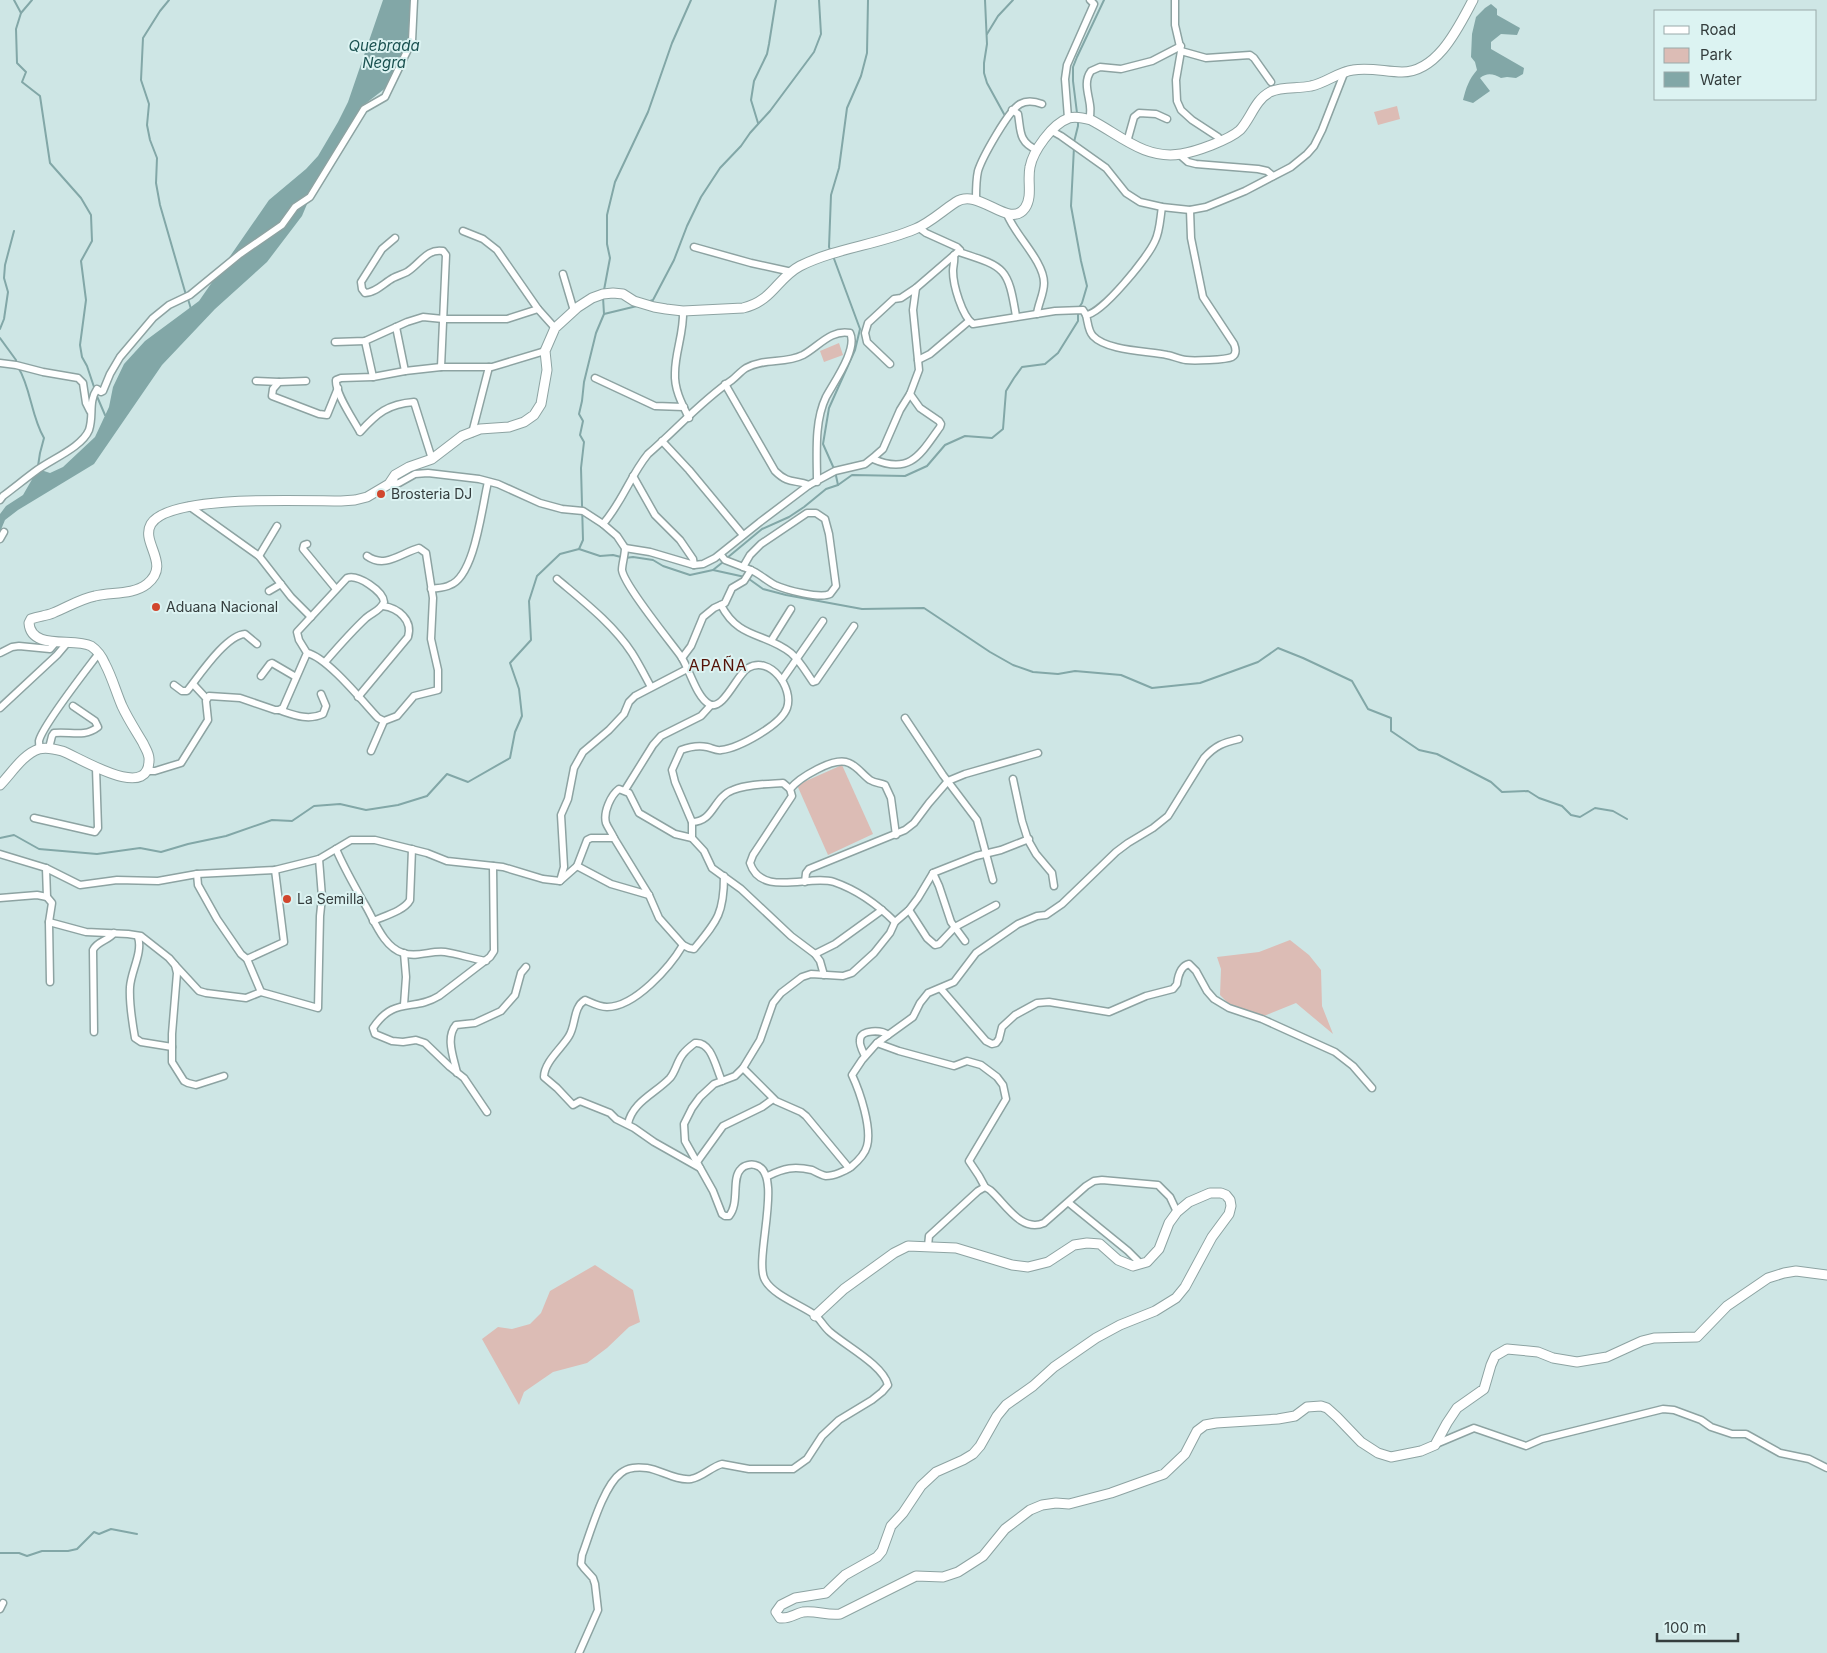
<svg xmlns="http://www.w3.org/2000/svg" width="1827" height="1653" font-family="Inter,sans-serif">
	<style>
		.green { fill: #dcbcb5 }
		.water { fill: #82a7a7 }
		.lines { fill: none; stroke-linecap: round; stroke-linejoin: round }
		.stream { stroke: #82a7a7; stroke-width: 2 }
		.street-casing { stroke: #8da3a2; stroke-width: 9 }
		.secondary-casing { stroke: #8da3a2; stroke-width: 11 }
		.street { stroke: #fff; stroke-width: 6 }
		.secondary { stroke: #fff; stroke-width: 9 }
		.poi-dot { fill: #d1462d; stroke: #dcf3f2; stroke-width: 2 }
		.labels { text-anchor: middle; stroke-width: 4; stroke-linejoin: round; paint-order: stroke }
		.poi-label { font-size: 14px; fill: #343d3d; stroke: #dcf3f2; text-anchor: start }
		.water-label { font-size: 15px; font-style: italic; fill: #1a5150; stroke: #dcf3f2 }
		.quarter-label { font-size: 16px; letter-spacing: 1px; fill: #551207; stroke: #dcf3f2 }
	</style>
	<rect width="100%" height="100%" fill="#cee6e5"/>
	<g class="green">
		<path d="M1397,106L1400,119L1378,125L1374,112Z"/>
		<path d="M839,343L843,355L824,362L820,351Z"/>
		<path d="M842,765L873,834L828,855L797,785Z"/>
		<path d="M1290,940L1309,955L1321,970L1322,1006L1333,1034L1296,1003L1259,1018L1235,1010L1220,995L1221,969L1217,957L1259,952Z"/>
		<path d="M595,1265L633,1290L640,1322L629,1327L607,1348L587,1363L553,1372L524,1392L519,1405L482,1339L498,1327L512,1329L530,1324L541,1313L550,1291Z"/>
	</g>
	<g class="water">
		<path d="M383,0H413L409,34L402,63L387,87L361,107L331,165L310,197L302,216L267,262L215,309L162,365L94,464L18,510L5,520L0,532V514L6,506L23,495L38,469L50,473L63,467L95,437L109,407L113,387L124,364L145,341L199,301L269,200L306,169L318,156L338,122L348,102Z"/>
		<path d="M1491,4L1497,9V15L1520,28L1517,35L1501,34L1491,42V49L1524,68L1523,74L1516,78L1507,77L1501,78C1494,74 1487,72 1480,78L1490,91L1473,103L1463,100C1466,88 1469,79 1477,70L1475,62L1471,57L1472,34L1476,17L1485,8Z"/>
	</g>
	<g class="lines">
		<g class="stream">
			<path d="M14,0L21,13L16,29L17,63L26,72L22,82L40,96L50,163L81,198L91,215L92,241L81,261L86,300L80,345L82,357L87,366L95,390"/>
			<path d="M169,0L160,11L143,38L141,80L149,104L147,125L150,140L157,158L156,183L160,205L186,295"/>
			<path d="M985,0L987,44L984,63V73L987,83L1004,114"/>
			<path d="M21,13L32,0"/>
			<path d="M987,34L998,16L1013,0"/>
			<path d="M1077,113L1073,81V67L1077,57L1104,0"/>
			<path d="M758,123L751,100L754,81L767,54L769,44L776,0"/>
			<path d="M1074,142L1078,126V120"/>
			<path d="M831,252L829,247L831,195L839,168L847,108L861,76L867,53L868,0"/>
			<path d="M833,256L860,329L855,350L829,408L823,444L835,471L838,485"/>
			<path d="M604,290L610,258L607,244V215L615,182L648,112L672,43L691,0"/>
			<path d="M188,299L191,309"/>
			<path d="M650,301L653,300L674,260L687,226L701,197L720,168L741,146L750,133L770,111L814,52L821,34L819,0"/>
			<path d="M604,314L637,306"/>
			<path d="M0,329L4,319L8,292L4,278L5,265L14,231"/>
			<path d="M0,338L16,360V363"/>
			<path d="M18,367C31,388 31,416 44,438L40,453L38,466"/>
			<path d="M96,394L105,415"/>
			<path d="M579,549L583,540L581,468L584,442L580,435L583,421L579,414L582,401L584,382L596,333L604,314L603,297"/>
			<path d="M727,558L762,529L789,517L804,507L826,489L838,485L852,475L905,476L927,466L945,445L965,436L992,438L1003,429L1006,391L1014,378L1022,367L1045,364L1058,353L1078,321V309L1082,303L1087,286L1081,261L1071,206L1074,147"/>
			<path d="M713,570L745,577"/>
			<path d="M749,579L763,589L786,595L862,609L924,608L990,652L1013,665L1033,672L1058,674L1075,671L1121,675L1152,688L1200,683L1258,662L1278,648L1303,658L1352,681L1368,709L1391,718V731L1419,750L1437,754L1491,782L1502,792L1528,791L1539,798L1562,806L1571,815L1580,817L1595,808L1613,811L1627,819"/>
			<path d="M0,838L14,835L39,849L97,854L140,848L161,852L188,844L226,836L272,820L292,821L314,806L340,804L366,810L398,805L427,796L447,774L468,782L510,758L515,732L522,716L519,689L510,663L531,640L529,601L537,576L560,554L579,549L600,556L613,555L625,558L633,557L653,560L663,566L690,575L713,570L723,562"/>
			<path d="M0,1553H19L27,1556L42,1551H68L77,1549L94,1532L99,1534L111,1529L137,1534"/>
		</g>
		<g class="street-casing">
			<g id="street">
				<path d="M1175,0V25L1181,51L1176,80L1177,101L1181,110L1192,120L1218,137L1221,141"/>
				<path d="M1181,51L1206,58L1250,55L1254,58L1271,82"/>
				<path d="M1012,110L1018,114C1021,130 1018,142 1037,150"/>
				<path d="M1068,118L1065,79L1067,65L1094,4L1090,0"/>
				<path d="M1089,119C1095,104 1080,86 1091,71L1100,67L1121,69L1152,61L1181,46"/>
				<path d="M1052,131L1061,136L1106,168L1126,193L1140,202L1162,207L1190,210L1206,207L1245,191L1291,167L1307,154L1314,146L1322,130L1345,71"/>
				<path d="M1127,142L1134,117L1139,113L1156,114L1167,119"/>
				<path d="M1180,155L1188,162L1196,164L1258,169L1267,171L1273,176"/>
				<path d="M976,199C976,190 976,180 978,171C982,158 1008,111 1020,104C1027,100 1034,101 1042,104"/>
				<path d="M1162,207C1160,219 1160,231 1155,241C1148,257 1102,314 1086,315C1088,322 1088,331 1093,336C1107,351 1148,351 1167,355C1173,356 1179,359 1186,360C1193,361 1226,360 1232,357C1237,354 1236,349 1234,344L1203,297L1191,238L1190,210"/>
				<path d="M1007,214C1014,234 1044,261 1044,283C1044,294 1038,304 1037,314"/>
				<path d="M463,231L483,239L497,250L538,309L555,328"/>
				<path d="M395,238L382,249L361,282L362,289L365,293C375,293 384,283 393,278C397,276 403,274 407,272C420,264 427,248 443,251L446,255L441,367"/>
				<path d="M694,247L751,263L792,272"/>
				<path d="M959,252C1005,267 1008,267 1016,316"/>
				<path d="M954,255C955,261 953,266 953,271C953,285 962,316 973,324L1055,311L1083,310L1086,315"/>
				<path d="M563,274L574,311"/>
				<path d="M683,311C684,333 675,352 675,373C674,389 682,404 689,418"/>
				<path d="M396,327L405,371"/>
				<path d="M365,341L373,377"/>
				<path d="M335,342L365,341L407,322L423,317L443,319H507L538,309"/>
				<path d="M918,360L930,354L969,321"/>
				<path d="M0,363L16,365L43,372L78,378L83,383L86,403L90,411"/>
				<path d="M890,364L867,342L865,333L868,323L894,299L901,298L916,288L960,250L957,247L926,233L918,227"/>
				<path d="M595,378L655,406L684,407"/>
				<path d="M256,381L279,382"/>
				<path d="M306,381L279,382L273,389L272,396L319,414L327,415L338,388"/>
				<path d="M725,384L775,471C789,485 795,479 809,485"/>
				<path d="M472,433L489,367"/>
				<path d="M662,441L689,470L743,535"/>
				<path d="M432,459L414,402C388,404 377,413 360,432C353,419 335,393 336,380L341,378L373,377L405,371L441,367H492L545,351"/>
				<path d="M873,459C910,475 920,455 940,427L941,424L939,421L920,408L910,394"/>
				<path d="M633,476L655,515L680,540L693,559L694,565"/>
				<path d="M389,484L399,483L415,474L428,473L479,479L498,484L540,503L562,509L583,511L603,524L617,536L625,548C625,555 622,564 622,570C624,585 669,640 680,655C689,667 696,697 709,704C723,712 737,674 748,668C770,655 794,688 787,708C781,725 739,748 721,750C716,751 712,748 707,747C698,745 689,747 681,750L672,770L675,782L692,822V838L704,851L712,868L741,889L791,936L815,954L820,961L824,975"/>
				<path d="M0,500L3,496C15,487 26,478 37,470C52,459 82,447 89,430C94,415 88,402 97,389L101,392L103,391L110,374L120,357L153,318L169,305L190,295L240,254L282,225L295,207L310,197L364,109L385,97L412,41L414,0"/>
				<path d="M189,506L259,556L291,597L311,617"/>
				<path d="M603,524C623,501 630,476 648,454C676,430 701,401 732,380C737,376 741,371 746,368C764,358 785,364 803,355C818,347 831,329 850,333C858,349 834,382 826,397C814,422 817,454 817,482"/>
				<path d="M0,539L4,532"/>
				<path d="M307,544L304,545L303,549L336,589"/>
				<path d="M625,548L650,552L694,565L703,564L715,558L760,522L809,485L835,471L865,464L875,456L883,449L900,410L910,394L919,370L913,310L916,288"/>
				<path d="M259,556L277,526"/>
				<path d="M743,567L750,555L761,544L807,513H816L825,519L829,534L836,586L830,594C820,599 786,590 775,585C767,581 760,574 751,570"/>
				<path d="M557,579C583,601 613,624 632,653C639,664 645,676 651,687"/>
				<path d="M431,589C437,588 445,588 450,585C475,576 482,506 488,482"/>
				<path d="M269,591L281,584"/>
				<path d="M721,605C739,640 765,632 791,653C800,661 806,672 813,682L816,681L854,626"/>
				<path d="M771,641L791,609"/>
				<path d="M0,653L12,647L19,646L50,649L56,642"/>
				<path d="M307,653C327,657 363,702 378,718L384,721L397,716L414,696L438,690V670L431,639L433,598L426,553L419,548C401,553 385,569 367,556"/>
				<path d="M682,658L691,646L703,617L714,608L725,603L732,588L744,581L751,570L725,560L721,555"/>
				<path d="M261,676L270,664L272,663L296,677"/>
				<path d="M782,680L823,621"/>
				<path d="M193,684L206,698"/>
				<path d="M174,685L182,691H187C199,676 226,635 245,634L257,644"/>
				<path d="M358,697L408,637C413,620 398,608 383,606"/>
				<path d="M0,708L57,655L68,642"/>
				<path d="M279,710C294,715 308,721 323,714L326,706L321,694"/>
				<path d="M905,718L943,775L977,820L993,880"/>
				<path d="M49,748L52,736L54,733C70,731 84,738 98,727L95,721L73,706"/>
				<path d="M40,749C39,746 39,744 39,741C42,726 87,669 99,653"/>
				<path d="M371,751L384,721"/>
				<path d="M147,771H155L181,763L208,720L206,701L209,696L240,698L275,710H279L283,708L307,653L299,640L297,632L347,578C358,574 383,591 384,602C380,611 373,612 366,618C351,632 338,647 325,662"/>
				<path d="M1013,779L1022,821L1028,840L1036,854L1052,873L1054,886"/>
				<path d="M790,789C799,778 834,756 849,763C857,766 863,775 870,780C875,783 880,783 885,785L891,798L896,835"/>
				<path d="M625,790L653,745L661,736L701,716L711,705"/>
				<path d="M34,818L95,832L98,828L96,768"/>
				<path d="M692,822C714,822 713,797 733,790C748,784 767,784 783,783L790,789L792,796L753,855L750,863C761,898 810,874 834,882C857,890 878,905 895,922"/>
				<path d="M614,838L649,895L659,918L683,945L689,948L694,949C717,921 724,914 724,876"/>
				<path d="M336,849C344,868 354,885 364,903C374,919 383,947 403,953C417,958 432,950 445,952C459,954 472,959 486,961"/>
				<path d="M0,854L46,868L80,885L117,880L158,881L197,874L275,870L319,859L351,840H375L427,853L447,861L503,867L543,879L560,881L577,866L587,840L591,838H614C612,833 608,828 606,823C603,812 611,795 619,789L629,793L639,813L675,834L692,838"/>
				<path d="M577,866L611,884L649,895"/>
				<path d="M46,868L47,897L52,903L49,922L50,982"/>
				<path d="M933,873L939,886L951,922L965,941"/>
				<path d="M197,874L198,885L217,919L241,954L247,959L261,992"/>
				<path d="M560,881L564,867L561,815L568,799L574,768L583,752L609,730L624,714L629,702L635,696L687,669"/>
				<path d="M805,882L806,873L809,869L905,830L914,823L929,803L948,781L965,774L1038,753"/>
				<path d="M0,898L37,895L47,897"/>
				<path d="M909,910L927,938L935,945L939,944L955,927L996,905"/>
				<path d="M373,921C384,916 404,911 410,900L412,849"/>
				<path d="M49,922L86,932L128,934L141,936L169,958L175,965L177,973L172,1034V1062L184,1081L188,1083L196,1085L224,1076"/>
				<path d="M138,937C143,952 131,971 130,987C129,1004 132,1021 135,1038L141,1042L172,1047"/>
				<path d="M683,945C670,967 635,1007 607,1007C599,1007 592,1003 585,1000C573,1007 576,1025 569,1036C562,1048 544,1062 544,1077L557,1088L573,1105L580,1101L610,1113L616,1119L634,1128L654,1142L700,1168"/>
				<path d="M404,953L406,977L404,1005"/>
				<path d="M815,954L835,944L882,910"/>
				<path d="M247,959L284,942L275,870"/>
				<path d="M175,965L199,991L206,993L246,998L261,992L318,1008L320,916L322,897L319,859"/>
				<path d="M941,989L986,1041L992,1044L996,1043L999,1039L1002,1027L1015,1015L1037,1003L1049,1002L1109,1012L1146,996L1173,989L1177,984C1178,976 1180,966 1189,964L1196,971L1207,991L1214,999L1229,1008L1262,1019L1335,1052L1353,1066L1372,1088"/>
				<path d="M94,1032L93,950C97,941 108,941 114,933"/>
				<path d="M877,1043L899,1051L954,1066L967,1061L981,1065L997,1077L1003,1085L1006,1099L969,1161L979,1176L985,1187L990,1190C1005,1203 1021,1233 1044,1223L1086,1186L1094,1181L1102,1180L1158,1185L1170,1197L1177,1212"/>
				<path d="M865,1056C863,1052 859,1045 860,1040C860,1029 882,1030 888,1035"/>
				<path d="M743,1068L776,1101L801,1112L806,1116L849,1168"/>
				<path d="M457,1073C454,1058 445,1038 456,1025L475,1023L501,1011L515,995L521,973L526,967"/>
				<path d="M487,1112L464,1078L450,1067L425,1043L416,1040L403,1042L392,1041L375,1034L373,1028C394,996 413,1012 439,996L490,957L494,951L493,866"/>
				<path d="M628,1124C632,1102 656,1093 670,1078C676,1071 677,1061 683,1054C686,1050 691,1046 695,1043C712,1041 716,1069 722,1081"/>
				<path d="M697,1162L723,1126L762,1107L773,1099"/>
				<path d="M768,1176C784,1168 794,1166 812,1170C816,1172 821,1175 826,1176C834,1176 845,1171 851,1167C857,1162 865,1154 867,1146C872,1128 860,1092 852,1075L862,1060L877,1043L913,1017L920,1003L928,993L954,982L976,953L1018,924L1037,916L1046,915L1062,904L1116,852L1128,843L1153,828L1168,816L1204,758C1216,745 1223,743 1239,739"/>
				<path d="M1069,1203L1128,1251L1141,1264"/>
				<path d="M928,1246L929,1236L978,1191L985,1187"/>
				<path d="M1436,1444L1474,1428L1526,1446L1542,1439L1663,1409L1674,1410L1701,1420L1711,1427L1732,1434H1746L1780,1453L1809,1459L1827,1468"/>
				<path d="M0,1609L3,1603"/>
				<path d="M579,1653L598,1610L595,1584L593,1578L584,1568L581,1564L582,1555C590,1534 603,1486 621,1473C628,1467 637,1467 647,1468C661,1470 676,1481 691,1479C703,1477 711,1467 722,1464L749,1469H793L807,1459L822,1436L839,1420L872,1400L882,1392L888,1385C883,1365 846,1346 830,1332C824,1327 820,1319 815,1315C801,1305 773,1295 765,1280C753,1260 785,1171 755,1165C751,1164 744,1165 741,1169C731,1178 740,1203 729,1216H725L722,1214L713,1191L685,1141L684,1124L692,1108L700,1097L714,1084L735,1076L743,1068L760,1040L773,1003L781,993L802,977L811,974L843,976L852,973L874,953L890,933L895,922L909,910L918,898L933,873L976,856L1001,850L1029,839"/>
			</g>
		</g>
		<g class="secondary-casing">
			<g id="secondary">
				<path d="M0,785C11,774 23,754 39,749C46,747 55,749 62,751C77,756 148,802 149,761C150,754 145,748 143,743C136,731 128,719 122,706C116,692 112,677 105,664C102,657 97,650 91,646C74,637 31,651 29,623L31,619C39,616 46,616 53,613C68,607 80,599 95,596C112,592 133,595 147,584C172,564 140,543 151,524C169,494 306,501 341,501L355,500L367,497L389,484L395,475L409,467L432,459L462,436L480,429L509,427L524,422L534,415L541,404L547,370L545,351L555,328L578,307L592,298L603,294L613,293L623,294L634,301L654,307L666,309L683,311L743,308C773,301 777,278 800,266C836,248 877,245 915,229C930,223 942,211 956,202C979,187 1009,230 1025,208C1033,196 1027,181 1030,167C1033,151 1052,124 1069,118C1076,116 1084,118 1091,120C1120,135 1145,160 1181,154C1195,152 1229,140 1240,130C1251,118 1255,100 1270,92C1282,86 1298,89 1311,86C1326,83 1338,72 1353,70C1370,67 1386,72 1402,72C1438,72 1459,26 1473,0"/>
				<path d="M815,1316L844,1289L894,1253L908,1246L956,1248L1012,1265L1028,1267L1048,1262L1074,1245L1087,1243L1100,1244L1118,1260L1133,1266L1147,1262L1159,1249L1169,1223L1177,1212L1189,1202L1210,1193H1221L1226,1195L1230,1200L1231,1206L1229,1214L1212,1237L1185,1287L1176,1298L1155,1311L1120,1325L1096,1338L1054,1367L1033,1386L1006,1405L997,1416L980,1446L973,1454L963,1460L936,1472L921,1486L903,1513L891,1526L882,1551L877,1557L845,1575L826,1593L795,1598L781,1605L776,1612L780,1618C790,1619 794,1614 803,1612C815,1610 828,1616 840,1614L916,1576L943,1577L958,1572L983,1556L1005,1529L1030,1510L1042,1505L1056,1503L1069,1504L1111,1493L1164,1474L1185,1454L1197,1431L1205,1425L1216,1423L1278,1419L1295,1416L1307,1407L1321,1406L1327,1408L1337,1417L1361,1442L1378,1453L1391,1457L1421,1451L1435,1445L1447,1423L1457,1408L1484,1389L1491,1365L1495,1356L1507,1349L1538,1352L1553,1358L1577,1362L1607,1357L1642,1341L1654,1338L1697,1337L1727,1306L1768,1278L1784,1273L1796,1271L1827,1275"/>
			</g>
		</g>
		<use href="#street" class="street"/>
		<use href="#secondary" class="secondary"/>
	</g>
	<g class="poi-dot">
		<circle cx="381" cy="494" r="5"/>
		<circle cx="156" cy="607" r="5"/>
		<circle cx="287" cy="899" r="5"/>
	</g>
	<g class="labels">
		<g class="poi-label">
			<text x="391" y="499">Brosteria DJ</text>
			<text x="166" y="612">Aduana Nacional</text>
			<text x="297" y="904">La Semilla</text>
		</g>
		<g class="water-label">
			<text x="384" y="51">Quebrada<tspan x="384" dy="17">Negra</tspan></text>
		</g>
		<g class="quarter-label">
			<text x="718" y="671">APAÑA</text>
		</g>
	</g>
	<rect x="1654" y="10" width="162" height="90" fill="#dcf3f2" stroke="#99aaaa"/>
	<rect x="1664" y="26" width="25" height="8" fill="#ffffff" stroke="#99aaaa"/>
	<text x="1700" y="35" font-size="15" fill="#343d3d">Road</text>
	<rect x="1664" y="48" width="25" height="15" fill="#dcbcb5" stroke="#99aaaa"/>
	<text x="1700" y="60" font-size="15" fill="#343d3d">Park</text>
	<rect x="1664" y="72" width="25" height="15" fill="#82a7a7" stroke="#99aaaa"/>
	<text x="1700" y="85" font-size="15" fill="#343d3d">Water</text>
	<path d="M1657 1633v8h81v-8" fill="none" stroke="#343d3d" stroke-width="2.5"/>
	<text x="1664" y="1633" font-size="15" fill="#343d3d" stroke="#dcf3f2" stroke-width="4" paint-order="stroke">100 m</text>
</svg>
